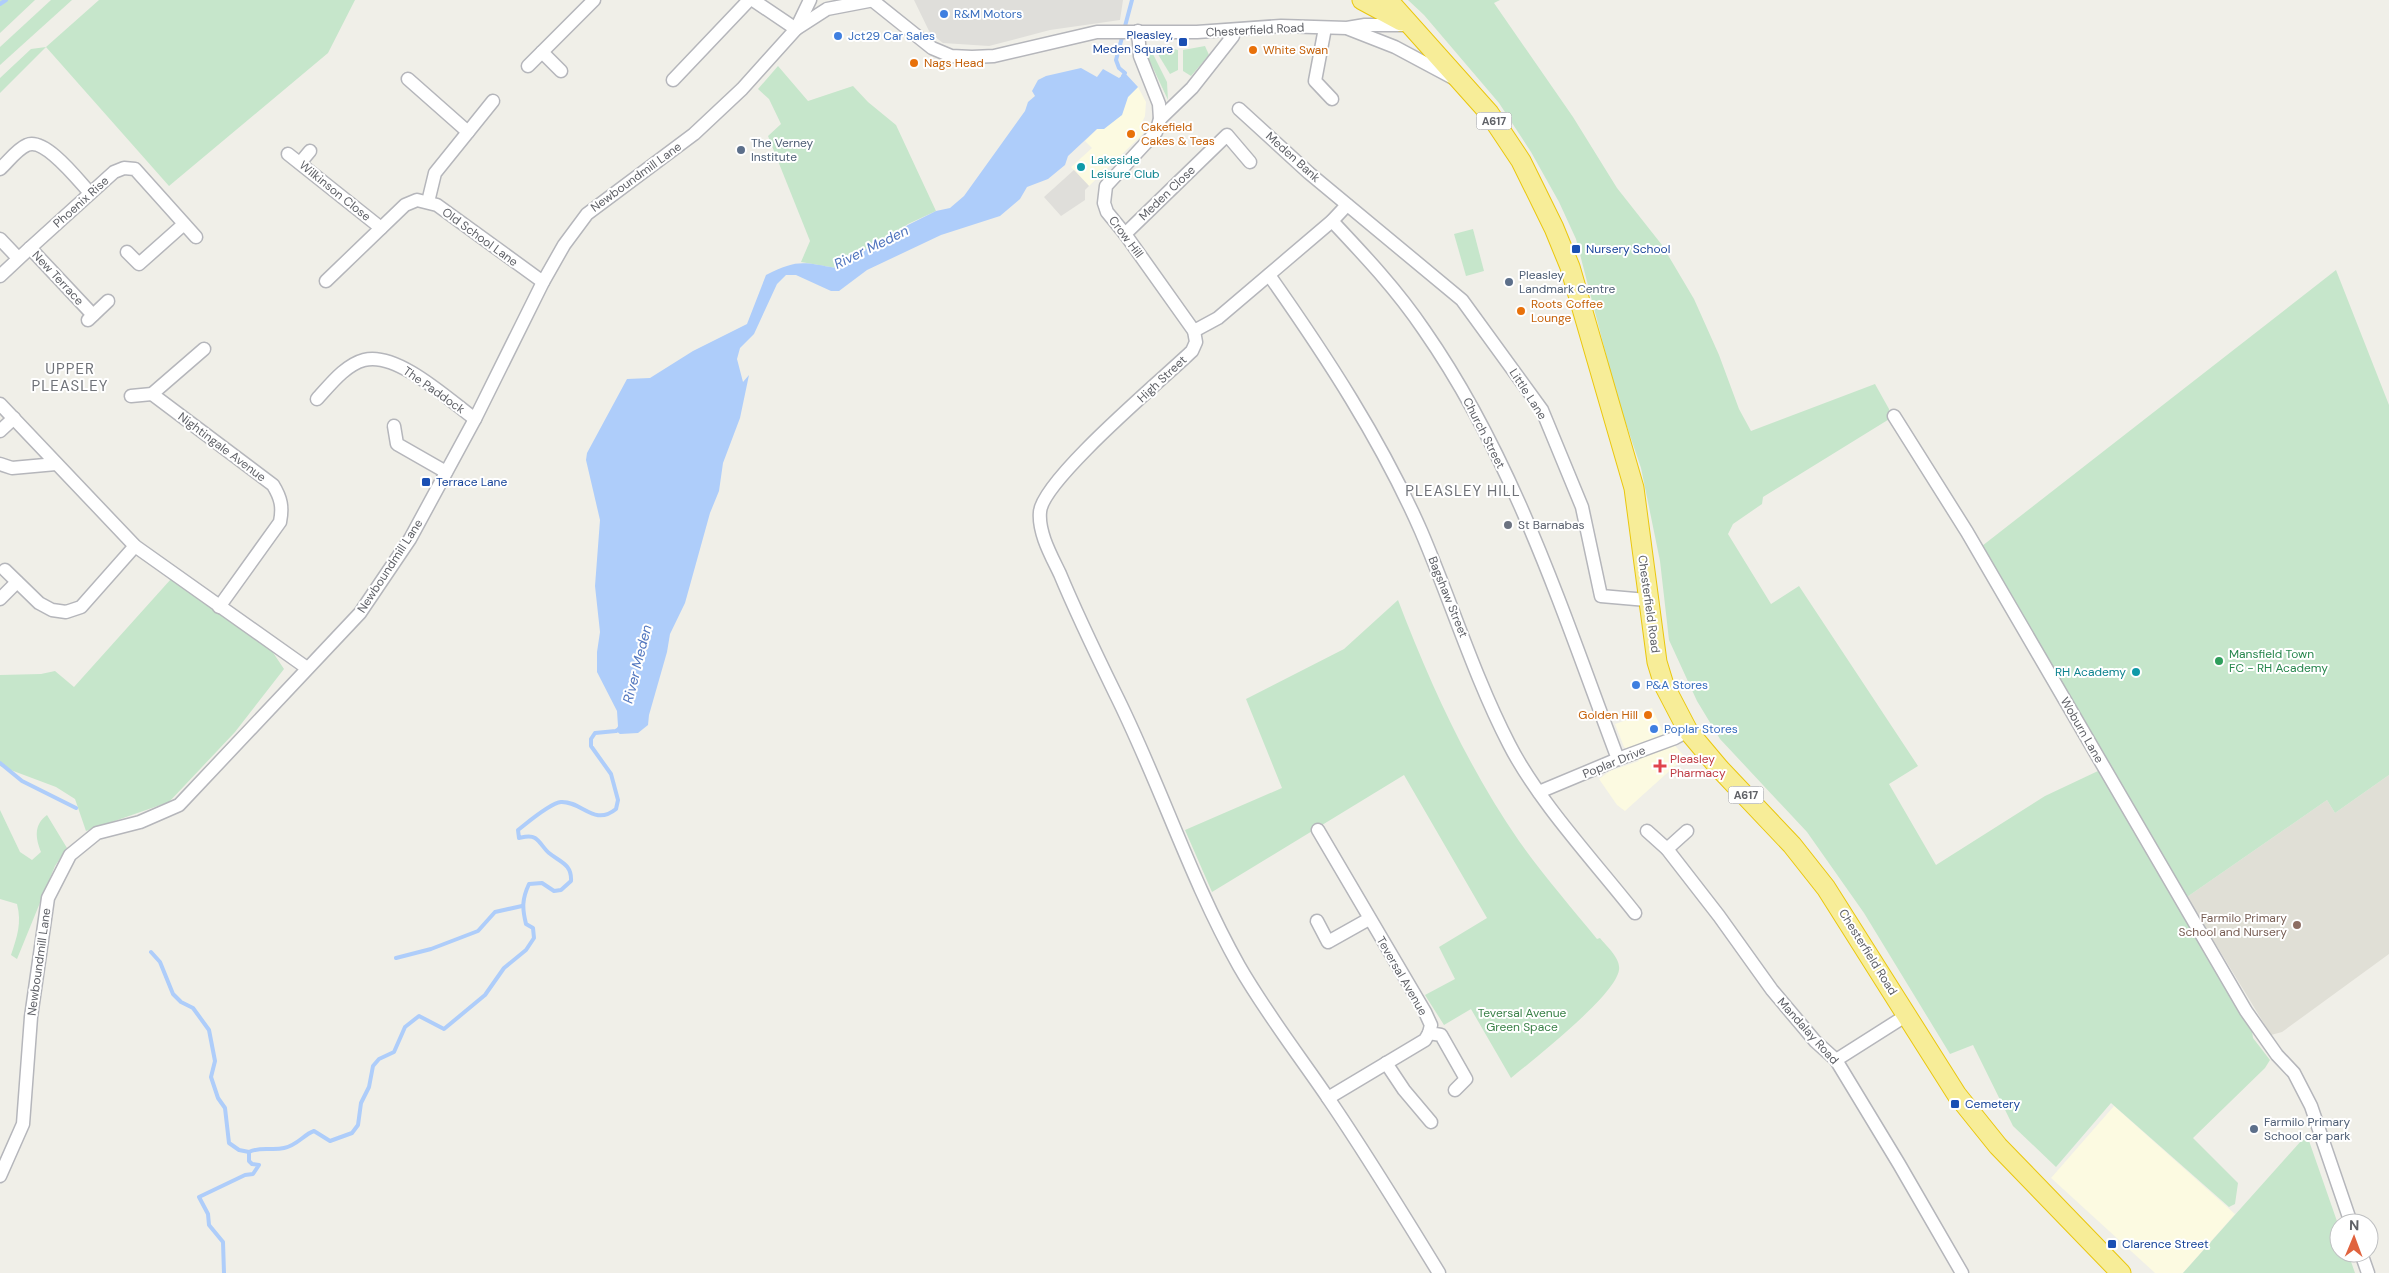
<svg xmlns="http://www.w3.org/2000/svg" width="2389" height="1273" font-family="'DM Sans',sans-serif">
	<style>
		.commercial { fill: #fcfae1 }
		.industrial { fill: #dfdeda }
		.education { fill: #e0dfd6 }
		.green { fill: #c6e6cb }
		.water { fill: #aecdfa }
		.lines { fill: none; stroke-linecap: round; stroke-linejoin: round }
		.stream { stroke: #aecdfa; stroke-width: 4 }
		.minor-casing { stroke: #b5b6bb; stroke-width: 15 }
		.highway-casing { stroke: #eac70e; stroke-width: 21 }
		.minor { stroke: #fff; stroke-width: 12 }
		.highway { stroke: #f7ed98; stroke-width: 19 }
		.shop-dot { fill: #3f7fe0; stroke: #fff; stroke-width: 2 }
		.transit-dot { fill: #1a4fb4; stroke: #fff; stroke-width: 2 }
		.food-dot { fill: #e8710a; stroke: #fff; stroke-width: 2 }
		.service-dot { fill: #5c6f8a; stroke: #fff; stroke-width: 2 }
		.culture-dot { fill: #0f9aa8; stroke: #fff; stroke-width: 2 }
		.worship-dot { fill: #6b7280; stroke: #fff; stroke-width: 2 }
		.leisure-dot { fill: #2e9e5b; stroke: #fff; stroke-width: 2 }
		.health-dot { fill: #e0444e; stroke: #fff; stroke-width: 2 }
		.education-dot { fill: #8d6e63; stroke: #fff; stroke-width: 2 }
		.labels { text-anchor: middle; stroke-width: 4; stroke-linejoin: round; paint-order: stroke }
		.shield { fill: #fff; stroke: #8f9095; stroke-width: 1 }
		.shield-label { font-size: 11px; font-weight: bold; fill: #5f6167 }
		.shop-label { font-size: 12px; fill: #366cbe; stroke: #fff; text-anchor: start }
		.street-label { font-size: 12px; fill: #5f6167; stroke: #fff }
		.transit-label { font-size: 12px; fill: #164399; stroke: #fff; text-anchor: start }
		.food-label { font-size: 12px; fill: #c56008; stroke: #fff; text-anchor: start }
		.service-label { font-size: 12px; fill: #4e5e75; stroke: #fff; text-anchor: start }
		.culture-label { font-size: 12px; fill: #0d838f; stroke: #fff; text-anchor: start }
		.worship-label { font-size: 12px; fill: #5b616d; stroke: #fff; text-anchor: start }
		.leisure-label { font-size: 12px; fill: #27864d; stroke: #fff; text-anchor: start }
		.health-label { font-size: 12px; fill: #be3a42; stroke: #fff; text-anchor: start }
		.education-label { font-size: 12px; fill: #785e54; stroke: #fff; text-anchor: end }
		.park-label { font-size: 12px; fill: #3b8249; stroke: #fff }
		.water-label { font-size: 14px; font-style: italic; fill: #5075be; stroke: #fff }
		.quarter-label { font-size: 15px; letter-spacing: 1px; fill: #707379; stroke: #fff }
	</style>
	<rect width="100%" height="100%" fill="#f0efe8"/>
	<g class="commercial">
		<path d="M1138,87L1146,102L1145,116L1140,127L1145,132L1089,186L1071,167L1092,148L1085,141L1097,129L1122,115L1128,97Z"/>
		<path d="M1652,708L1663,732L1685,757L1625,811L1617,805L1599,779L1610,771L1639,761L1624,747L1615,724L1638,716L1637,713Z"/>
		<path d="M2114,1106L2235,1214L2183,1273H2155L2051,1178Z"/>
	</g>
	<g class="industrial">
		<path d="M914,0H1123L1120,20L1050,30L989,46L943,43L930,33Z"/>
		<path d="M1074,170L1089,186L1085,190V200L1061,216L1044,197Z"/>
	</g>
	<path class="education" d="M2389,775V954L2282,1032L2271,1035L2187,897L2327,800L2335,813Z"/>
	<g class="green">
		<path d="M0,0H35L0,33Z"/>
		<path d="M51,0H72L0,65V47Z"/>
		<path d="M99,0H355L328,53L169,186L46,47L0,93V78L31,49L46,47Z"/>
		<path d="M1408,0H1500L1494,3L1573,117L1617,188L1662,245L1694,299L1719,355L1739,409L1751,431L1875,384L1889,409L1891,418L1763,497L1762,504L1733,524L1728,534L1771,604L1799,586L1918,766L1889,784L1936,865L2045,796L2098,771L2105,778L2182,914L2251,1024L2253,1038L2270,1060L2265,1068L2193,1138L2238,1183L2235,1204L2229,1207L2111,1103L2056,1167L2013,1126L1973,1045L1950,1054L1864,913L1807,832L1720,739L1697,701L1669,640L1660,561L1641,468L1617,397L1576,239L1559,202L1531,152L1499,103L1424,15Z"/>
		<path d="M1159,45L1178,50V70L1170,74L1156,51Z"/>
		<path d="M1205,46L1209,55L1191,76L1183,71V50Z"/>
		<path d="M1152,52L1167,82L1168,100L1146,53Z"/>
		<path d="M778,66L808,101L853,86L868,102L896,125L936,211L908,224L883,241L848,257L836,268L801,262L810,241L768,136L781,124L769,99L758,89Z"/>
		<path d="M1473,229L1484,271L1466,276L1454,234Z"/>
		<path d="M2336,270L2389,405V775L2335,813L2327,800L2187,897L1982,546Z"/>
		<path d="M171,579L270,648L284,669L235,732L169,802L86,831L75,799L56,787L0,766V675L41,674L55,671L74,687Z"/>
		<path d="M1398,600C1430,684 1468,767 1519,841C1543,875 1571,907 1597,939L1600,938C1606,946 1621,958 1619,970C1615,996 1534,1059 1511,1078L1471,1009L1444,1025L1425,995L1455,979L1439,947L1487,918L1404,775L1212,892L1185,830L1282,788L1246,699L1344,649Z"/>
		<path d="M0,810L20,852L32,860L41,852C36,839 33,825 47,815L67,848L55,866L17,959L11,955C17,937 22,923 17,904L0,899Z"/>
		<path d="M2308,1138L2339,1227V1253H2348L2355,1273H2183L2301,1141Z"/>
	</g>
	<path class="water" d="M1081,68L1097,77L1103,69L1119,78L1125,73L1138,87L1128,97L1122,115L1104,129H1097L1068,156L1065,165L1048,179L1027,187L1020,199L1000,216L941,235L867,270L839,291H831L796,275H786L777,284L754,334L740,348L737,359L743,382L749,375L740,418L723,463L719,491L710,513L685,603L670,634L667,652L649,715L648,725L638,733L620,734L616,731L618,726L617,711L597,672V652L600,632L595,586L600,520L586,460L587,453L627,379L650,378L693,351L747,324L766,275C797,259 803,262 836,268L848,257L883,241L908,225L936,211L950,208L964,196L1025,111L1028,102L1035,96L1032,91L1038,80L1046,76Z"/>
	<g class="lines">
		<g class="stream">
			<path d="M0,4L6,0"/>
			<path d="M1123,76L1125,73L1119,68L1116,60L1132,0"/>
			<path d="M0,763L22,781L76,808"/>
			<path d="M151,952L160,962L173,994L181,1002L193,1008L209,1030L215,1061L211,1077L218,1098L225,1108L229,1143L239,1150L249,1152"/>
			<path d="M396,958L431,949L478,931L495,912L522,906"/>
			<path d="M224,1273L223,1242L209,1225L208,1214L199,1197L245,1175L253,1174L259,1165L252,1164L249,1161V1152C261,1146 272,1151 284,1148C298,1145 303,1135 314,1131L330,1141L352,1133L358,1125L361,1103L369,1087L373,1066L379,1059L394,1052L405,1027L419,1016L444,1029L485,995L504,968L526,950L534,938L533,928L526,924C522,908 522,899 529,884L542,883L554,891L561,890L571,881C572,864 560,862 549,853C544,849 540,841 535,838C530,835 524,837 519,838L518,830C527,823 550,803 561,802C582,801 594,827 616,809L618,800L611,774L591,746V739L595,733L616,731L619,729"/>
		</g>
		<g class="minor-casing">
			<g id="minor">
				<path d="M753,0L796,29L827,9L874,0"/>
				<path d="M872,0L932,48L951,56L972,57L994,56L1097,32H1197L1281,26L1347,28L1365,25H1405"/>
				<path d="M1325,28L1315,81L1332,99"/>
				<path d="M1349,29L1395,47L1453,78"/>
				<path d="M1138,31L1140,56L1159,104L1160,119L1156,132L1106,186L1104,203L1107,212L1125,234L1194,331L1196,342L1192,351C1164,378 1042,480 1040,512C1038,533 1052,557 1060,574C1077,615 1096,654 1115,693C1160,783 1190,879 1239,966C1266,1013 1298,1054 1328,1098C1367,1155 1403,1214 1439,1273"/>
				<path d="M542,52L561,71"/>
				<path d="M528,66L594,0"/>
				<path d="M408,79L468,132"/>
				<path d="M673,80L749,0"/>
				<path d="M1239,109L1309,173L1462,300L1542,410L1582,507L1601,596L1647,600"/>
				<path d="M1160,119L1192,88L1233,36V30"/>
				<path d="M288,154L381,228"/>
				<path d="M300,163L310,151"/>
				<path d="M0,169C7,163 17,149 27,145C45,137 78,180 90,193"/>
				<path d="M428,202L435,173L493,101"/>
				<path d="M1332,221C1365,256 1397,290 1424,330C1514,459 1563,613 1618,759"/>
				<path d="M1125,234L1227,135L1250,162"/>
				<path d="M0,239L18,258"/>
				<path d="M30,248L114,172L124,168L135,169L196,237"/>
				<path d="M127,252L139,264L184,224"/>
				<path d="M1269,275C1326,356 1381,440 1421,531C1451,601 1474,676 1509,744C1538,801 1594,861 1635,913"/>
				<path d="M0,276L30,248L93,315"/>
				<path d="M326,281L405,205L417,200L437,205L543,282"/>
				<path d="M88,320L108,301"/>
				<path d="M1194,331L1218,318L1332,221L1347,205"/>
				<path d="M152,394L273,485C281,498 283,507 280,522L219,607"/>
				<path d="M131,396L152,394L204,349"/>
				<path d="M317,399C330,385 345,365 364,360C397,351 449,400 475,419"/>
				<path d="M0,404L135,546L307,668"/>
				<path d="M1894,416L1967,532L2246,1011L2277,1055L2294,1073L2311,1106L2351,1223"/>
				<path d="M394,426L397,444L446,472"/>
				<path d="M0,431L14,418"/>
				<path d="M0,464L12,468L56,464"/>
				<path d="M5,570L39,603L52,610L66,612L81,607L135,546"/>
				<path d="M0,599L17,582"/>
				<path d="M1539,792L1618,759L1675,738L1688,731"/>
				<path d="M1318,830L1425,1012L1431,1025L1429,1033L1441,1035L1466,1079L1455,1090"/>
				<path d="M1647,831L1667,849L1719,916L1772,990L1815,1041L1836,1060L1899,1164L1962,1273"/>
				<path d="M1667,849L1687,831"/>
				<path d="M1317,921L1328,942L1369,919"/>
				<path d="M1836,1060L1907,1015"/>
				<path d="M1386,1063L1404,1090L1431,1122"/>
				<path d="M1328,1098L1425,1040L1429,1033"/>
				<path d="M0,1176L23,1124L31,1017L48,898L70,855L97,833L140,822L179,805L360,613L410,539L475,419L543,282L564,245L587,214L694,134L742,89L796,29L810,0"/>
				<path d="M2361,1253L2368,1273"/>
			</g>
		</g>
		<g class="highway-casing">
			<g id="highway">
				<path d="M1362,0L1401,21"/>
				<path d="M1388,0L1489,113L1521,161L1554,228L1570,267L1634,488L1657,662L1664,685L1688,731L1720,769L1792,845L1826,888L1957,1095L1998,1146L2121,1273"/>
			</g>
		</g>
		<use href="#minor" class="minor"/>
		<use href="#highway" class="highway"/>
	</g>
	<g class="shop-dot">
		<circle cx="944" cy="14" r="5"/>
		<circle cx="838" cy="36" r="5"/>
		<circle cx="1636" cy="685" r="5"/>
		<circle cx="1654" cy="729" r="5"/>
	</g>
	<g class="transit-dot">
		<rect x="1178" y="37" width="10" height="10" rx="2.5"/>
		<rect x="1571" y="244" width="10" height="10" rx="2.5"/>
		<rect x="421" y="477" width="10" height="10" rx="2.5"/>
		<rect x="1950" y="1099" width="10" height="10" rx="2.5"/>
		<rect x="2107" y="1239" width="10" height="10" rx="2.5"/>
	</g>
	<g class="food-dot">
		<circle cx="1253" cy="50" r="5"/>
		<circle cx="914" cy="63" r="5"/>
		<circle cx="1131" cy="134" r="5"/>
		<circle cx="1521" cy="311" r="5"/>
		<circle cx="1648" cy="715" r="5"/>
	</g>
	<g class="service-dot">
		<circle cx="741" cy="150" r="5"/>
		<circle cx="1509" cy="282" r="5"/>
		<circle cx="2254" cy="1129" r="5"/>
	</g>
	<g class="culture-dot">
		<circle cx="1081" cy="167" r="5"/>
		<circle cx="2136" cy="672" r="5"/>
	</g>
	<circle class="worship-dot" cx="1508" cy="525" r="5"/>
	<circle class="leisure-dot" cx="2219" cy="661" r="5"/>
	<path class="health-dot" d="M1657.5 758.5h5v5h5v5h-5v5h-5v-5h-5v-5h5z"/>
	<circle class="education-dot" cx="2297" cy="925" r="5"/>
	<g class="labels">
		<g class="shield">
			<rect x="1476.5" y="112.5" width="35" height="17" rx="4"/>
			<rect x="1728.5" y="786.5" width="35" height="17" rx="4"/>
		</g>
		<g class="shield-label">
			<text x="1494" y="125">A617</text>
			<text x="1746" y="799">A617</text>
		</g>
		<g class="shop-label">
			<text x="954" y="18">R&amp;M Motors</text>
			<text x="848" y="40">Jct29 Car Sales</text>
			<text x="1646" y="689">P&amp;A Stores</text>
			<text x="1664" y="733">Poplar Stores</text>
		</g>
		<g class="street-label">
			<text transform="translate(1255 30) rotate(-3)" y="4">Chesterfield Road</text>
			<text transform="translate(1293 157) rotate(42)" y="4">Meden Bank</text>
			<text transform="translate(636 177) rotate(-36)" y="4">Newboundmill Lane</text>
			<text transform="translate(335 191) rotate(39)" y="4">Wilkinson Close</text>
			<text transform="translate(1167 193) rotate(-44)" y="4">Meden Close</text>
			<text transform="translate(81 202) rotate(-42)" y="4">Phoenix Rise</text>
			<text transform="translate(480 237) rotate(36)" y="4">Old School Lane</text>
			<text transform="translate(1126 237) rotate(53)" y="4">Crow Hill</text>
			<text transform="translate(58 278) rotate(47)" y="4">New Terrace</text>
			<text transform="translate(1162 379) rotate(-43)" y="4">High Street</text>
			<text transform="translate(434 390) rotate(35)" y="4">The Paddock</text>
			<text transform="translate(1528 394) rotate(57)" y="4">Little Lane</text>
			<text transform="translate(1484 433) rotate(63)" y="4">Church Street</text>
			<text transform="translate(222 447) rotate(37)" y="4">Nightingale Avenue</text>
			<text transform="translate(390 566) rotate(-57)" y="4">Newboundmill Lane</text>
			<text transform="translate(1448 597) rotate(68)" y="4">Bagshaw Street</text>
			<text transform="translate(1649 604) rotate(82)" y="4">Chesterfield Road</text>
			<text transform="translate(2082 730) rotate(60)" y="4">Woburn Lane</text>
			<text transform="translate(1614 762) rotate(-22)" y="4">Poplar Drive</text>
			<text transform="translate(1868 952) rotate(58)" y="4">Chesterfield Road</text>
			<text transform="translate(39 962) rotate(-82)" y="4">Newboundmill Lane</text>
			<text transform="translate(1402 976) rotate(60)" y="4">Teversal Avenue</text>
			<text transform="translate(1808 1031) rotate(48)" y="4">Mandalay Road</text>
		</g>
		<g class="transit-label">
			<text x="1173" y="39" text-anchor="end">Pleasley,<tspan x="1173" dy="14">Meden Square</tspan></text>
			<text x="1586" y="253">Nursery School</text>
			<text x="436" y="486">Terrace Lane</text>
			<text x="1965" y="1108">Cemetery</text>
			<text x="2122" y="1248">Clarence Street</text>
		</g>
		<g class="food-label">
			<text x="1263" y="54">White Swan</text>
			<text x="924" y="67">Nags Head</text>
			<text x="1141" y="131">Cakefield<tspan x="1141" dy="14">Cakes &amp; Teas</tspan></text>
			<text x="1531" y="308">Roots Coffee<tspan x="1531" dy="14">Lounge</tspan></text>
			<text x="1638" y="719" text-anchor="end">Golden Hill</text>
		</g>
		<g class="service-label">
			<text x="751" y="147">The Verney<tspan x="751" dy="14">Institute</tspan></text>
			<text x="1519" y="279">Pleasley<tspan x="1519" dy="14">Landmark Centre</tspan></text>
			<text x="2264" y="1126">Farmilo Primary<tspan x="2264" dy="14">School car park</tspan></text>
		</g>
		<g class="culture-label">
			<text x="1091" y="164">Lakeside<tspan x="1091" dy="14">Leisure Club</tspan></text>
			<text x="2126" y="676" text-anchor="end">RH Academy</text>
		</g>
		<g class="worship-label">
			<text x="1518" y="529">St Barnabas</text>
		</g>
		<g class="leisure-label">
			<text x="2229" y="658">Mansfield Town<tspan x="2229" dy="14">FC - RH Academy</tspan></text>
		</g>
		<g class="health-label">
			<text x="1670" y="763">Pleasley<tspan x="1670" dy="14">Pharmacy</tspan></text>
		</g>
		<g class="education-label">
			<text x="2287" y="922">Farmilo Primary<tspan x="2287" dy="14">School and Nursery</tspan></text>
		</g>
		<g class="park-label">
			<text x="1522" y="1017">Teversal Avenue<tspan x="1522" dy="14">Green Space</tspan></text>
		</g>
		<g class="water-label">
			<text transform="translate(871 247) rotate(-26)" y="5">River Meden</text>
			<text transform="translate(637 664) rotate(-76)" y="5">River Meden</text>
		</g>
		<g class="quarter-label">
			<text x="70" y="374">UPPER<tspan x="70" dy="17">PLEASLEY</tspan></text>
			<text x="1463" y="496">PLEASLEY HILL</text>
		</g>
	</g>
	<g transform="translate(2354 1238) rotate(1)"><circle r="24" fill="#ffffff" stroke="#bfc0c2"/>
	<path d="M0-4L9 19L0 12L-9 19Z" fill="#e0633e"/>
	<text y="-8" font-size="14" font-weight="bold" text-anchor="middle" fill="#5f6167">N</text>
	</g>
</svg>
